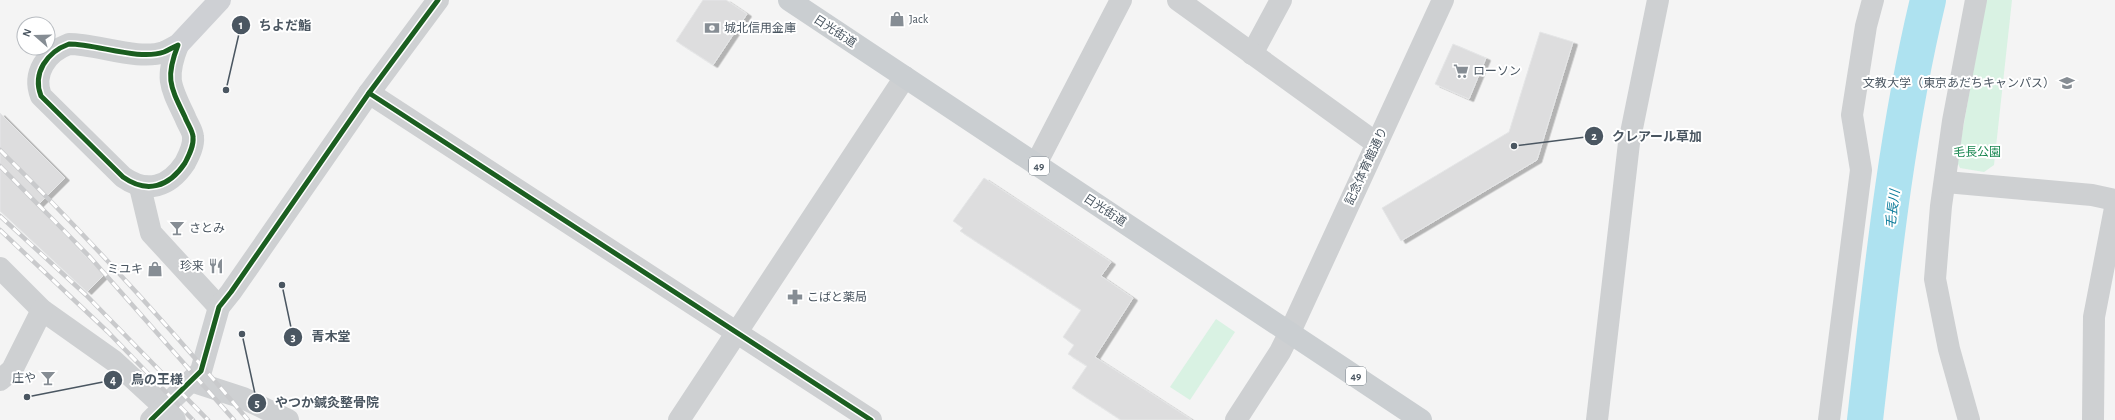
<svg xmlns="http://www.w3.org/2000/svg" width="2115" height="420" font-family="'Alegreya Sans','Noto Sans JP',sans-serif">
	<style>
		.green { fill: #d9f2e3 }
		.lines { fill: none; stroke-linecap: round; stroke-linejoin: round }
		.river { stroke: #aee2f0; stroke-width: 36 }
		.building { fill: #ddddde; stroke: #e5e6e7; filter: url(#shadow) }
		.minor { stroke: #ced0d2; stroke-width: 22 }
		.tertiary { stroke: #ced0d2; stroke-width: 22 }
		.secondary { stroke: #ced0d4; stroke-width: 22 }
		.primary { stroke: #caced1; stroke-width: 22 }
		.rail-casing { stroke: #c9cacc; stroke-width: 4.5 }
		.rail { stroke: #fff; stroke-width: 3; stroke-dasharray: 9; stroke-linecap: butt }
		.cycleway-casing { stroke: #fff; stroke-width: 8 }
		.cycleway { stroke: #1b5e20; stroke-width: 5 }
		.labels { text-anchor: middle; stroke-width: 4; stroke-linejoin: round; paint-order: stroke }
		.shield { fill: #fff; stroke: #808990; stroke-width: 1 }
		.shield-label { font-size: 11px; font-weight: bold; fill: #4a5661 }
		.poi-label { font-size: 12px; fill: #4a5661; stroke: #fff; text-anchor: start }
		.street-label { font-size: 12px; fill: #4a5661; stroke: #fff }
		.park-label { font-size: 12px; fill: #17864f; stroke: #fff }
		.water-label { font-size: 13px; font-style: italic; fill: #0c7c9b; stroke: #fff }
		.leader { fill: none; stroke: #4a5661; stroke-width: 1.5 }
		.callout-dot { fill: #4a5661; stroke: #fff; stroke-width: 1.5 }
		.mark-label { font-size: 12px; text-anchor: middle; font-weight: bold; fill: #fff }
		.callout-label { font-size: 13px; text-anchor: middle; font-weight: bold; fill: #4a5661; stroke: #fff; stroke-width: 4; stroke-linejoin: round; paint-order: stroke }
	</style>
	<defs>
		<filter id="shadow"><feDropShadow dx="4.5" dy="2.5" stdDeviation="0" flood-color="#0004"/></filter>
	</defs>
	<rect width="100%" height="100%" fill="#f4f4f4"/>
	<g class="green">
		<path d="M1986,0H2012L1994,165L1984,172L1960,168L1957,162Z"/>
		<path d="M1216,319L1235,332L1190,400L1170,387Z"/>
	</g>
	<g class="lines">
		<path class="river" d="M1865,420C1881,280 1895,137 1928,0"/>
	</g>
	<g class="building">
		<path d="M703,0H726L747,14L713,65L676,41Z"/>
		<path d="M1540,32L1573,42L1537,160L1401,241L1382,208L1509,132Z"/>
		<path d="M1453,44L1486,58L1469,99L1435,84Z"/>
		<path d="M0,113L65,178L37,206L104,275L87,292L0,211Z"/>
		<path d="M984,178L1111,262L1101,276L1133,298L1095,357L1192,420H1121L1072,388L1087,366L1068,354L1074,345L1063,337L1081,310L960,231L963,228L953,221Z"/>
	</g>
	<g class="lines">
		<g class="minor">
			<path d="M1252,54L1281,0"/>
			<path d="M369,93L871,420"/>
			<path d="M1036,164L1121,0"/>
			<path d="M140,187L151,233L219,307"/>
			<path d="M0,268L42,310L114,361L164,407L175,420"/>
			<path d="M0,380L12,370L42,310"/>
			<path d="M191,381L243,398L288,420"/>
			<path d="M151,420L201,371L219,307L231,292L369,93L438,0"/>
			<path d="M679,420L905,77"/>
			<path d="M1597,420L1629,143L1658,0"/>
			<path d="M1829,420L1861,170L1852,115L1866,26L1873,0"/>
			<path d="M1969,420L1949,349L1935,279L1941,206L1953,121L1976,0"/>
			<path d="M2093,420L2094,317L2115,208"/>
		</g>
		<g class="tertiary">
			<path d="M1178,0L1376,143"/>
			<path d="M69,44C97,44 139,61 164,52C169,50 173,47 178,45C165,78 170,86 185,117C187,123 193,131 193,137C194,146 189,155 185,163C169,187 147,194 123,177L41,96C32,73 47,52 69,44Z"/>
			<path d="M1946,182L2092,195L2115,200"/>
			<path d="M1236,420L1280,352L1290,332L1443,0"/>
		</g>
		<path class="secondary" d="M178,45L220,0"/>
		<path class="primary" d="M789,0L1421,420"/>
		<g class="rail-casing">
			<g id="rail">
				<path d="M0,150C87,236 169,326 248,420"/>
				<path d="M0,166L89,256L234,420"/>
				<path d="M0,216L86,295L208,420"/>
				<path d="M0,230L108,332L193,420"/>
			</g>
		</g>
		<use href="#rail" class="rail"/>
		<g class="cycleway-casing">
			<g id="cycleway">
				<path d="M69,44C97,44 139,61 164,52C169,50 173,47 178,45C165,78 170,86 185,117C187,123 193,131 193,137C194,146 189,155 185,163C169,187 147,194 123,177L41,96C32,73 47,52 69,44Z"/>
				<path d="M369,93L871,420"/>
				<path d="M151,420L201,371L219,307L231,292L369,93L438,0"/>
			</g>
		</g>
		<use href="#cycleway" class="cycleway"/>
	</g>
	<defs>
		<g id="shop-bare" transform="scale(1.2)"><path d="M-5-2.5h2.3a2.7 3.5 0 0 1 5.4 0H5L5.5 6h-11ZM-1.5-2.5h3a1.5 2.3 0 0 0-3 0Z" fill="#868d94" stroke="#fff" stroke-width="2.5" paint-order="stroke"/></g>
		<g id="bank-bare" transform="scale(1.2)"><path d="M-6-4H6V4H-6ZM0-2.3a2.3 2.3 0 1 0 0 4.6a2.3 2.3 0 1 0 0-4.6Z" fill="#868d94" stroke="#fff" stroke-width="2.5" paint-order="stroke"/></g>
		<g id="supermarket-bare" transform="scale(1.2)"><path d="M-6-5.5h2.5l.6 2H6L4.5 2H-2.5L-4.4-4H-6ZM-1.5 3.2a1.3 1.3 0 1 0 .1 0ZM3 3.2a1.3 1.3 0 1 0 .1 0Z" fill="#868d94" stroke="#fff" stroke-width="2.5" paint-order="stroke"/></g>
		<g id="university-bare" transform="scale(1.2)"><path d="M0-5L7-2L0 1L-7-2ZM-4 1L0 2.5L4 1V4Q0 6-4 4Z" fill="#868d94" stroke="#fff" stroke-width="2.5" paint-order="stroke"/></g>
		<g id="bar-bare" transform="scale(1.2)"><path d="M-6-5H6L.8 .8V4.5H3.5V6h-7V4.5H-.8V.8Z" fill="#868d94" stroke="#fff" stroke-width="2.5" paint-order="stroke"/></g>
		<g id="restaurant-bare" transform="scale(1.2)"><path d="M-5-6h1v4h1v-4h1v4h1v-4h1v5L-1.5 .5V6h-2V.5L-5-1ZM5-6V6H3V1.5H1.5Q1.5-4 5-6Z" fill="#868d94" stroke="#fff" stroke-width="2.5" paint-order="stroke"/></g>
		<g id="pharmacy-bare" transform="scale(1.2)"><path d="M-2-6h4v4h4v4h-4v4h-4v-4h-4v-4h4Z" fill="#868d94" stroke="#fff" stroke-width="2.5" paint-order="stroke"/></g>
	</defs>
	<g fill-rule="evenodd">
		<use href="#shop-bare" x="897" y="19"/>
		<use href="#bank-bare" x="712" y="28"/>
		<use href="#supermarket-bare" x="1461" y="71"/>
		<use href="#university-bare" x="2067" y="83"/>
		<use href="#bar-bare" x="177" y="228"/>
		<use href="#restaurant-bare" x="216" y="266"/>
		<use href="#shop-bare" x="155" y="269"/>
		<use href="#pharmacy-bare" x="795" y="297"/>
		<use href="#bar-bare" x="48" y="378"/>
	</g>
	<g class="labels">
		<g class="shield">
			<rect x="1029" y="157" width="20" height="18" rx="3"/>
			<rect x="1346" y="367" width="20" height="18" rx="3"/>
		</g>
		<g class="shield-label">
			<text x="1039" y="170">49</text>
			<text x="1356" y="380">49</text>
		</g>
		<g class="poi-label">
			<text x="909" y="23">Jack</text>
			<text x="724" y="32">城北信用金庫</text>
			<text x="1473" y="75">ローソン</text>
			<text x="2055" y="87" text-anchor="end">文教大学（東京あだちキャンパス）</text>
			<text x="189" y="232">さとみ</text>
			<text x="204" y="270" text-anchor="end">珍来</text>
			<text x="143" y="273" text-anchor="end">ミユキ</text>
			<text x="807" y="301">こばと薬局</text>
			<text x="36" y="382" text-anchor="end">庄や</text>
		</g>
		<g class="street-label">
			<text transform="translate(835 31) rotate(33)" y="4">日光街道</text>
			<text transform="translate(1366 166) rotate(-65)" y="4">記念体育館通り</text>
			<text transform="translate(1105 210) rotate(33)" y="4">日光街道</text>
		</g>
		<g class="park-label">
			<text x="1977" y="156">毛長公園</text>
		</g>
		<g class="water-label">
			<text transform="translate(1892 209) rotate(-83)" y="5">毛長川</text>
		</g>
	</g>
	<path class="leader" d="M226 90L241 25M1514 146L1594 136M282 285L293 337M27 397L113 380M242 334L257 403"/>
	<g class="callout-dot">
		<circle cx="226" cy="90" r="4"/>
		<circle cx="1514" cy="146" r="4"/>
		<circle cx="282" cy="285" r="4"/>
		<circle cx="27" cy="397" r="4"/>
		<circle cx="242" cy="334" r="4"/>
		<circle cx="241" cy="25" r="10"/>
		<circle cx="1594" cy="136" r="10"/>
		<circle cx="293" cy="337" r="10"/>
		<circle cx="113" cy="380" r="10"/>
		<circle cx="257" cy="403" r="10"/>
	</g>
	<g class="mark-label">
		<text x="241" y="29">1</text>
		<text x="1594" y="140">2</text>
		<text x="293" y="341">3</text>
		<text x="113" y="384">4</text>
		<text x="257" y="407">5</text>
	</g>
	<g class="callout-label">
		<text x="285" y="30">ちよだ鮨</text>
		<text x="1657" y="141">クレアール草加</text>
		<text x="331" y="341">青木堂</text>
		<text x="157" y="384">鳥の王様</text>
		<text x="327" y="407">やつか鍼灸整骨院</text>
	</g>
	<g transform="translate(36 36) rotate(290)"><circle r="19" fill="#ffffff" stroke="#b7bbc0"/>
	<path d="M0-3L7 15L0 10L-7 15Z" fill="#868d94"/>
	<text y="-6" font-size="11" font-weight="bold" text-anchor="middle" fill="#4a5661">N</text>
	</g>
</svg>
